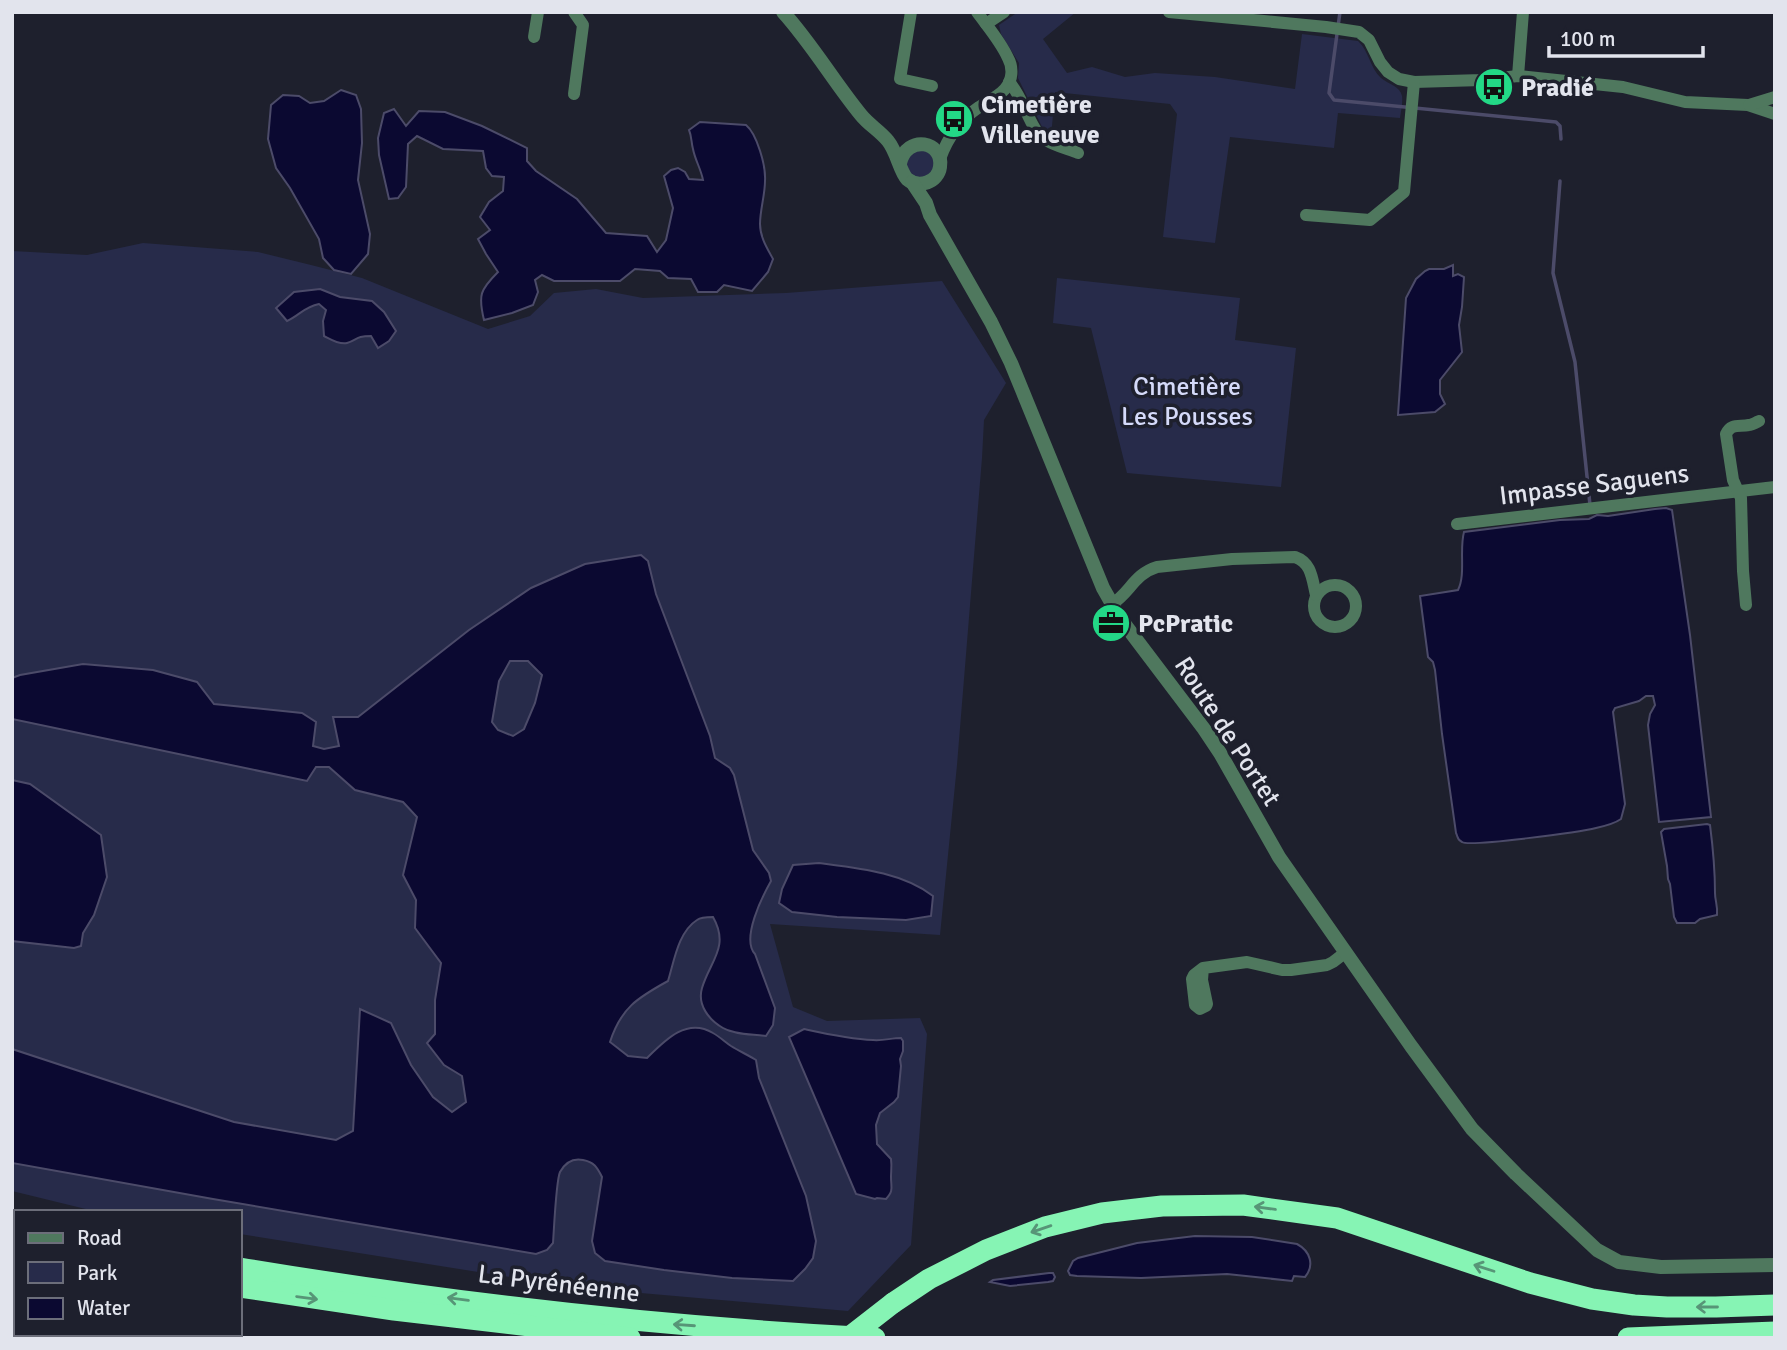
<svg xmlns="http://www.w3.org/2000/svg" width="1787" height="1350" font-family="Signika,sans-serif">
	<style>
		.green { fill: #272b4a }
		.water { fill: #0b0931; stroke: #4c4b69; stroke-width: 2; fill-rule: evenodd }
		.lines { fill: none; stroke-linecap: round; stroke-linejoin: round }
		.stream { stroke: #4c4b69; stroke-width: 3.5 }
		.minor { stroke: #4f785e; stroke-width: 12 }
		.tertiary { stroke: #4f785e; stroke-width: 14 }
		.motorway { stroke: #86f4b4; stroke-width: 21 }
		.motorway-bridge { stroke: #86f4b4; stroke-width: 21 }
		.oneway { stroke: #579577 }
		.labels { text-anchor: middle; stroke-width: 7; stroke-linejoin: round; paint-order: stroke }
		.poi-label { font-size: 26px; font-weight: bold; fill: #e2e4ed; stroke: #1e202d; text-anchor: start }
		.park-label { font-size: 26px; fill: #d5daf9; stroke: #1e202d }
		.street-label { font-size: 26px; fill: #e2e4ed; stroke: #1e202d }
	</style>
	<rect width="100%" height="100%" fill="#1e202d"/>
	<g class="green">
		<path d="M1018,12H1076L1043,39L1067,73L1092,67L1125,77L1155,73L1215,77L1295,89L1302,34L1358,41C1369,51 1370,68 1381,78C1388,84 1400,86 1402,96C1403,102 1401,111 1400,118L1338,113L1334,148L1230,137L1215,243L1163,237L1177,114L1170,104L1055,92L1051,137H1047L1018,78L1019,63L1001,34L999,25Z"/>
		<path d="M913,151H928C935,159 935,163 932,173L919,179L906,171L907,156Z"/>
		<path d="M143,243L258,252L311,265L362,278L488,329L530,316L554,293L596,289L643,298L786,293L942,281L1006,383L984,420L982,458L957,765L940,935L770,924L793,1007L827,1021L920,1018L927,1034L911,1245L848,1311L572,1287L240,1234V1212H98L12,1191V251L87,255Z"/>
		<path d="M1057,278L1240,298L1235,340L1296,348L1281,487L1127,473L1091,328L1053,323Z"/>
	</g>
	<g class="water">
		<path d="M341,90L356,95L361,109L362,143L358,180L370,234L368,254L351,274L334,270L323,258L319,239L290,188L276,168L268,139L271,105L283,95L299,96L310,103L324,101Z"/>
		<path d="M394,109L406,126L419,111L445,112L482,126L527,148V161L536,171L577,199L606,233L647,236L657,252L666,240L673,208L664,176L671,170L678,168L685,172L689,179L703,180C701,169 695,160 693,149C691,142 692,137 689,130L700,122L746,125C757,134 766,166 765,181C765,195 760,210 760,224C760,237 767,248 773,259L768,272L752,291L724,285L717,292H698L691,279L668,278L660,271L635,269L620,281H554L542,275L535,280L538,292L533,305L512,313L484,320C478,295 480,290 498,272L486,254L478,239L490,230L480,217L489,202L503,191L504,177L492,176L486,168L483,151L443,149L417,136L408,144L406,187L398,198L389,199L379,155L378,138L384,113Z"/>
		<path d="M1453,265V276L1458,274L1464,277L1462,307L1459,325L1462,352L1440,380V394L1445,404L1435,412L1398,415L1406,298L1416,279L1425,271L1429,269H1444Z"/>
		<path d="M320,289L340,297L372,301L384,312L396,331L389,341L378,348L371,336C355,336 358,340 347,343C339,345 330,339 324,336L323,321L326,310L319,304C304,307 300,315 287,321L276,308L294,292Z"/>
		<path d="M1655,509L1666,508L1672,510L1690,635L1711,817L1659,822L1648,725L1650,714L1655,705L1653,696H1646L1639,701L1615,708L1613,712L1625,804L1621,819C1614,824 1605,826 1596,828C1581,832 1469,847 1462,842C1457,840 1458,837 1456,833L1442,734L1435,670L1433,662L1428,657L1420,596L1458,590C1466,574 1459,550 1464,532L1560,520L1589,519L1597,515L1608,516Z"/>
		<path d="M641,555L648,561L656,594L710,736L715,758L730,768L734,775L753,850L769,873L771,881C762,897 741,939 755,954L775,1008L773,1025L766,1036C753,1034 735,1035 723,1028C709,1020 697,1005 702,988C710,961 730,947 713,917C707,917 701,917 697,920C678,932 674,962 668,981C637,998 621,1008 610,1042L628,1056L647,1058C665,1040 687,1017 713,1033C720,1037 725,1042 731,1046C739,1051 748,1055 756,1060L759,1078L806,1196L816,1241L813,1258L805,1269L793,1281L732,1278L664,1270L605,1261L595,1253L592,1241L602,1177C597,1167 594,1162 583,1160C573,1158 565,1163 560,1172C556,1181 554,1230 553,1243L547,1250L536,1254L213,1199L12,1163V1049L234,1122L336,1140L353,1131L360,1009L391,1023L411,1065L433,1097L452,1112L466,1102L462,1076L444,1065L427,1043L435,1034V1000L441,963L415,928L416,900L403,875L417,817L403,802L355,790L329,767H316L307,781L12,719V678L20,675L83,664L153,670L197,682L214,704L302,713L316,722L313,746L324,749L339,746L333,717H358L469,630L531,588L585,564ZM510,661H528L542,675L535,703L524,729L513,736L498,730L492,722L499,681Z"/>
		<path d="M12,780L30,784L101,835L107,877L94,915L83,933L81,946L74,948L12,941Z"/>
		<path d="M1707,824L1710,825C1713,848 1715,871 1715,893C1715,901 1718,906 1717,915L1700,919L1695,923H1677L1674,917L1670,884L1668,879L1667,866L1661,832L1664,829Z"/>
		<path d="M819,863C857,868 902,872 933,896L931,916L906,920L837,917L792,912L779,903L782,889L793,865Z"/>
		<path d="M804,1029C827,1034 849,1039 873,1040C883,1041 891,1038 901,1038L903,1041V1051L900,1059L901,1066L898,1097L894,1102L880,1113L876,1125L877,1144L891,1159C892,1166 891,1171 891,1177C891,1188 894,1190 886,1199L877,1198L875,1199L856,1194L789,1037Z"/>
		<path d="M1195,1236L1252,1237L1297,1244C1310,1251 1315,1265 1305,1277L1294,1276L1292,1281L1227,1274L1141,1278L1077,1276L1070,1275L1068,1271L1073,1261L1078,1258L1137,1243Z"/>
		<path d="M1049,1273H1053L1055,1277L1053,1281L1048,1282L1010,1286L990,1282L993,1280Z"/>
	</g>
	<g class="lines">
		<g class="stream">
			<path d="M1340,12L1329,93L1334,100L1556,122L1560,126L1561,139"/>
			<path d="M1560,181L1553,273L1575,362L1590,505"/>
		</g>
		<g class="minor">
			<path d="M911,12L900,79L932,86"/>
			<path d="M1169,12L1326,27L1359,32L1369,40L1380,62L1388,72L1399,79L1414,82L1482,80L1518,76L1623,87L1685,102L1748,105L1775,114"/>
			<path d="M986,24L1004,12"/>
			<path d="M534,37L538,12"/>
			<path d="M1518,76L1523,12"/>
			<path d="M1009,82C1024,97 1030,132 1046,140C1056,146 1068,149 1078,153"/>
			<path d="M574,94L583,25L574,12"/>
			<path d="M1749,105L1775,97"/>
			<path d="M940,159C947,139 960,120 979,107C987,102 999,96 1005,89C1013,80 1013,67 1008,58C1001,42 988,27 977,12"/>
			<path d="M1306,215L1370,220L1404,192L1414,82"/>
			<path d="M1457,524L1775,487"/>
			<circle cx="1335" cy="606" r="21"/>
			<path d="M1112,604C1130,593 1134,574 1157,567L1232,559L1295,557C1312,563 1312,579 1316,595"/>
			<path d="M1746,605L1743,571L1741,498L1733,480L1726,434C1731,423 1739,427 1749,425C1752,425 1757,422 1759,421"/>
			<path d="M1203,968L1202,980L1207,1004L1206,1006L1200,1009L1195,1005L1192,979L1194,975L1203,968L1247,962L1282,970H1291L1327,965L1333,962L1346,952"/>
		</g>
		<g class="tertiary">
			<path d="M783,12C812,44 834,82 861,115C869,125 880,131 888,141C897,152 900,172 907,179C919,189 938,182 940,167C944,141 907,134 900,163"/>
			<path d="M912,182L926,203L930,215L991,322L1011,363L1103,588L1120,618L1204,729L1220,753L1279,857L1411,1046L1472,1129L1516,1174L1597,1250L1619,1262L1661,1267L1775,1265"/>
		</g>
		<g class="motorway">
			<path d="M12,1226L16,1227"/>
			<path d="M12,1245L16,1246"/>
			<path d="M240,1268C450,1303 662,1327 875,1338"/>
			<path d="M240,1287L394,1310L630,1338"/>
			<path d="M893,1303L929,1279L986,1250L1045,1227L1102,1213L1162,1206L1243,1205L1337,1218L1530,1283L1592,1299L1634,1305L1667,1307H1716L1775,1305"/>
			<path d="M1628,1338L1775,1332"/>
		</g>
		<path class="motorway-bridge" d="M848,1338L893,1303"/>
	</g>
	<defs><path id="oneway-shaft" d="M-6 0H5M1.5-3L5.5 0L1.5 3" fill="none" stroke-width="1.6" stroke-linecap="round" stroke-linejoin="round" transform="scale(1.75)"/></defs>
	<g class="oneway">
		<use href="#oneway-shaft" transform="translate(1265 1208) rotate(-172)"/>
		<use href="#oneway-shaft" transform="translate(1041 1229) rotate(161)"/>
		<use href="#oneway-shaft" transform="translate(1484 1268) rotate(-162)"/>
		<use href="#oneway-shaft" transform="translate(307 1298) rotate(8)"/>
		<use href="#oneway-shaft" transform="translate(458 1299) rotate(-173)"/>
		<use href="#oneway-shaft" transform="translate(1707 1307) rotate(-180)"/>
		<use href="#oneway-shaft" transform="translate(684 1325) rotate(-176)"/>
	</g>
	<defs>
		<g id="bus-disc" transform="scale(2.0125)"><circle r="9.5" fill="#23d886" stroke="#1e202d"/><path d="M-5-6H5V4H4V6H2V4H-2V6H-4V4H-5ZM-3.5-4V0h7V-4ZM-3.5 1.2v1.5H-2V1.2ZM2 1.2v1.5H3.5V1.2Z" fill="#111"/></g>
		<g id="office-disc" transform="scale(2.0125)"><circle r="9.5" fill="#23d886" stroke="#1e202d"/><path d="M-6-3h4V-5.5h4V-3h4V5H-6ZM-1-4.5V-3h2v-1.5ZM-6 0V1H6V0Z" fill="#111"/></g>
	</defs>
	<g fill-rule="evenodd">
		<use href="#bus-disc" x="1494" y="87"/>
		<use href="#bus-disc" x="954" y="119"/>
		<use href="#office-disc" x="1111" y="623"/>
	</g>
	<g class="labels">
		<g class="poi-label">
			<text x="1521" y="96">Pradié</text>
			<text x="981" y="113">Cimetière<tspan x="981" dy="30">Villeneuve</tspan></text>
			<text x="1138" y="632">PcPratic</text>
		</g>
		<g class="park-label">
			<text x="1187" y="395">Cimetière<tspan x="1187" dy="30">Les Pousses</tspan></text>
		</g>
		<g class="street-label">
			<text transform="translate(1594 484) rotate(-7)" y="9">Impasse Saguens</text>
			<text transform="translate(1228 731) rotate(57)" y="9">Route de Portet</text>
			<text transform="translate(559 1283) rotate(7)" y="9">La Pyrénéenne</text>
		</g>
	</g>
	<rect width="1787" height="1350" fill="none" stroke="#e2e4ed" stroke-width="28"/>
	<rect x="14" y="1210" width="228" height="126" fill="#1e202d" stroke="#6c6e7a" stroke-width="2"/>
	<rect x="28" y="1233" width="35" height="10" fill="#4f785e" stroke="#6c6e7a" stroke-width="2"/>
	<text x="77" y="1245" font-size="21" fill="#e2e4ed">Road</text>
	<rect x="28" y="1262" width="35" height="21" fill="#272b4a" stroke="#6c6e7a" stroke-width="2"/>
	<text x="77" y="1280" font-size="21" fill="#e2e4ed">Park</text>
	<rect x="28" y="1298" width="35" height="21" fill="#0b0931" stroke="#6c6e7a" stroke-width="2"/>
	<text x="77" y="1315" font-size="21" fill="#e2e4ed">Water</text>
	<path d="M1549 46v10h154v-10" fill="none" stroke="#e2e4ed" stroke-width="3.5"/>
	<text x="1560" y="46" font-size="21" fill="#e2e4ed" stroke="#1e202d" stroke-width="5" paint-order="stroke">100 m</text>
</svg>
